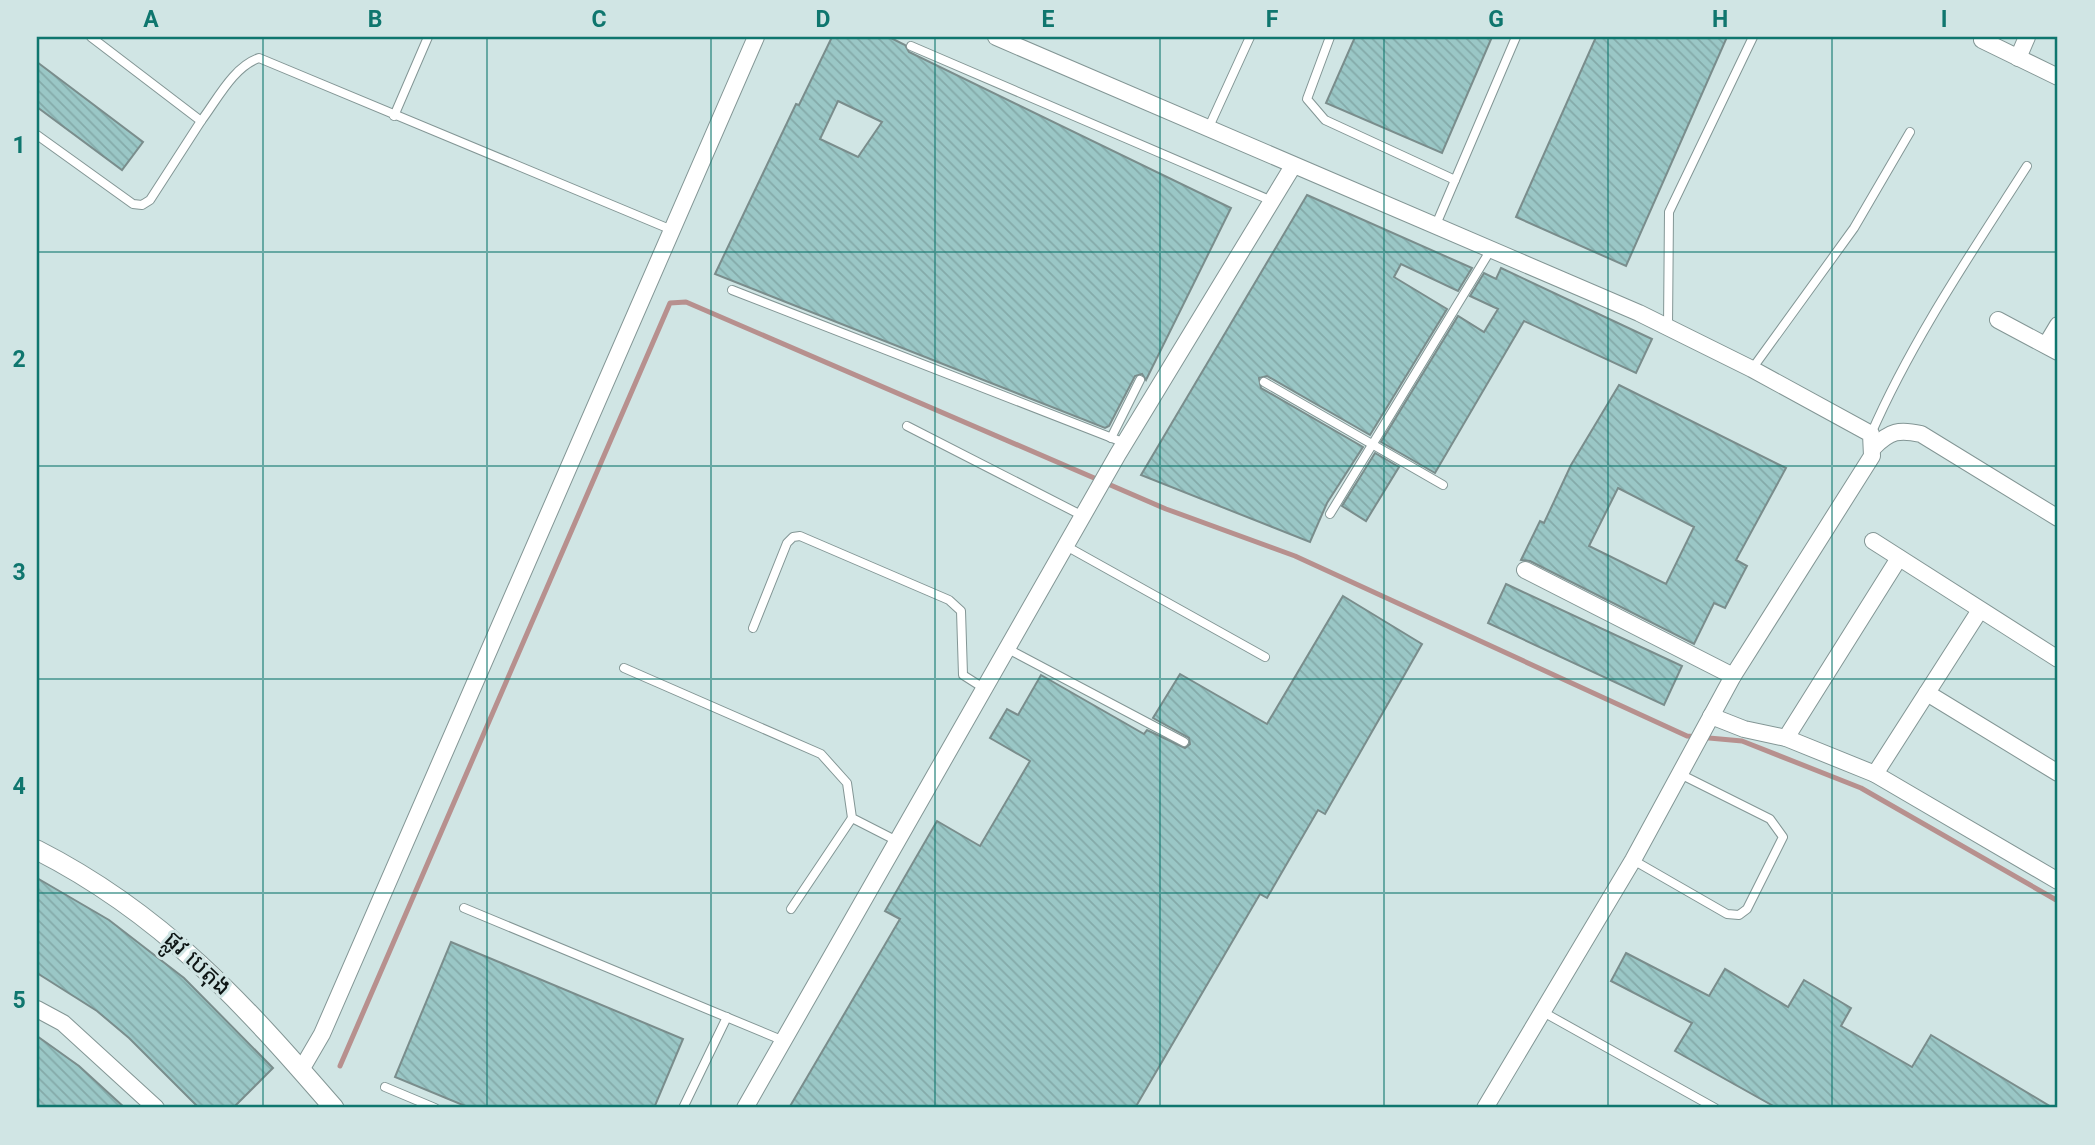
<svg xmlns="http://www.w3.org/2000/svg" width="2095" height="1145" font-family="Roboto,'Noto Sans Khmer',sans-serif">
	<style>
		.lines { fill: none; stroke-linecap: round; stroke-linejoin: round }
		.stream { stroke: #b7908e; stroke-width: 5 }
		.building { fill: url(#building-back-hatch); stroke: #7a8d8c; stroke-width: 2; fill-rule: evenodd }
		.service-casing { stroke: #839695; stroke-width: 10 }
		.minor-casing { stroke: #839695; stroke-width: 18 }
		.tertiary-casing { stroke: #839695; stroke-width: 21 }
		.service { stroke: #fff; stroke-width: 8 }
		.minor { stroke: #fff; stroke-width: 16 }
		.tertiary { stroke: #fff; stroke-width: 19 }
		.grid { fill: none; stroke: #0f766e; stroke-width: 2; stroke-opacity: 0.55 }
		.labels { text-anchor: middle; stroke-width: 6; stroke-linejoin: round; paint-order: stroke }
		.street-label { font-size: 24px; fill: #0d1514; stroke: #d0e5e4 }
		.neatline { fill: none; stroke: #0f766e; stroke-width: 2.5 }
		.grid-label { font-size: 23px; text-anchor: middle; font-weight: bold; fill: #0f766e }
	</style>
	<defs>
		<pattern id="building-back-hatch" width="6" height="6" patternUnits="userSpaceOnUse" patternTransform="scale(1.75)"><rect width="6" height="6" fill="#9ac7c6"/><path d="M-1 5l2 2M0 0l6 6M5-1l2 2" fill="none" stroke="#84aaa9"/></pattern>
	</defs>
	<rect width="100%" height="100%" fill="#d0e5e4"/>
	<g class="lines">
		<path class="stream" d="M340,1066L670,303L686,302L1166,509L1295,556L1687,736L1742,741L1861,788L2058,901"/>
	</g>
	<g class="building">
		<path d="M832,37H889L905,45L909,52L1231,208L1146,380L1142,374L1135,376L1109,426L1105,428L715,274L796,104L799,105ZM838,101L882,122L858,157L820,139Z"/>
		<path d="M1355,37H1492L1442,153L1326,103Z"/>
		<path d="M1596,37H1727L1626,266L1516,217Z"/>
		<path d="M37,62L143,142L122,170L37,107Z"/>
		<path d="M1307,195L1472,268L1458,291L1401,264L1394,277L1447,309L1370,435L1267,376L1259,378L1261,388L1363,447L1327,503L1310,542L1141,475Z"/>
		<path d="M1501,268L1652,339L1636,373L1524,321L1435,473L1381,442L1458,316L1484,332L1498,309L1470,296L1484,273L1496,279Z"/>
		<path d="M1619,385L1786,468L1736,560L1747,566L1725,608L1714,603L1694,644L1530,561L1521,560L1540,521L1544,523L1571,465ZM1618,488L1694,527L1666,584L1589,546Z"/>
		<path d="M1375,453L1399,467L1366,521L1342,506Z"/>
		<path d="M1506,584L1682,666L1664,705L1488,623Z"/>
		<path d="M1343,596L1422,644L1325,814L1318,810L1267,898L1260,894L1135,1108H789L900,919L885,911L937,821L980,846L1030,761L990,738L1007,709L1018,715L1041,675L1144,734L1147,730L1185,748L1190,744L1189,738L1153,718L1180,674L1267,724Z"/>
		<path d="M37,878L109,920L184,978L273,1068L233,1108H199L129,1038L97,1011L37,973Z"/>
		<path d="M451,942L683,1039L654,1108H470L395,1077Z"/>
		<path d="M1626,953L1709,996L1725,969L1788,1007L1804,980L1851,1008L1841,1026L1912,1067L1931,1035L2053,1108H1777L1675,1051L1692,1023L1611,981Z"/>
		<path d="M37,1036L79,1066L125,1108H37Z"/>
	</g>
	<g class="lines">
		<g class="service-casing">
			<g id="service">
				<path d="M1330,37L1307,99L1325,120L1455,180"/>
				<path d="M911,46L1272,201"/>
				<path d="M394,116L428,37"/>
				<path d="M201,121C217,100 233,67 259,58L672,230"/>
				<path d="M1208,129L1250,37"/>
				<path d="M37,135L133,204L142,205L150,200L201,121L91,37"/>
				<path d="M1435,227L1516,37"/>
				<path d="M732,290L1125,443"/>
				<path d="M1668,327L1669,212L1753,37"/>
				<path d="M1752,369L1854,228L1910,132"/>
				<path d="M1264,382L1443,485"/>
				<path d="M907,426L1083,516"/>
				<path d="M1871,434C1912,340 1972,252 2027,166"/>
				<path d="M1111,438L1140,380"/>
				<path d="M1330,514L1490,251"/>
				<path d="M1066,546L1265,657"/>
				<path d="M753,628L787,543L793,537L800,536L949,600L961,611L963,675L985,689"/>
				<path d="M1008,649L1184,742"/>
				<path d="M624,668L821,754L847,783L852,818L899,842"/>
				<path d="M1633,860L1727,914L1739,915L1747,909L1783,837L1770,819L1680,774"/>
				<path d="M464,908L784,1041"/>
				<path d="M791,909L852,818"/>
				<path d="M1543,1012L1715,1108"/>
				<path d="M385,1087L435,1108"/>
				<path d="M683,1108L727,1017"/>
			</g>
		</g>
		<g class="minor-casing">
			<g id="minor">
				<path d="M996,37L1639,313L1752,369L1871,434L1872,456L1733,676L1633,860L1485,1108"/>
				<path d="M1982,40L2058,77"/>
				<path d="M2018,58L2027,37"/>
				<path d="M1998,320L2058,352"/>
				<path d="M2046,345L2058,325"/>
				<path d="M1874,447C1890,431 1899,429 1921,434L2058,518"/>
				<path d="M1873,541L2058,659"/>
				<path d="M1525,570L1733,676"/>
				<path d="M1927,693L2058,773"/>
				<path d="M1711,716L1744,729L1786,738L1875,774L2058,881"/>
				<path d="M1786,738L1899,558"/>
				<path d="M1875,774L1980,610"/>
				<path d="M37,1009L63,1023L156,1108"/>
				<path d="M301,1070L322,1034L756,37"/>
				<path d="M745,1108L1118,454L1293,166"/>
			</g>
		</g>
		<g class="tertiary-casing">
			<path id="tertiary" d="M37,850C163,914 243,1003 334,1108"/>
		</g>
		<use href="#service" class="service"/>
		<use href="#minor" class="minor"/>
		<use href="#tertiary" class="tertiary"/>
	</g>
	<path class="grid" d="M263,37V1108M487,37V1108M711,37V1108M935,37V1108M1160,37V1108M1384,37V1108M1608,37V1108M1832,37V1108M37,252H2058M37,466H2058M37,679H2058M37,893H2058"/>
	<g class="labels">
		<g class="street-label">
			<text transform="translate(198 963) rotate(43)" y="8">ផ្លូវ បេតុង</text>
		</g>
	</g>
	<rect width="2095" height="1145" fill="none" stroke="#d0e5e4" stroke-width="77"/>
	<rect x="38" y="38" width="2018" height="1068" class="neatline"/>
	<g class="grid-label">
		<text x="151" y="27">A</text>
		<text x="375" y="27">B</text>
		<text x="599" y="27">C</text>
		<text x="823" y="27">D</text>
		<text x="1048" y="27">E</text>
		<text x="1272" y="27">F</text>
		<text x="1496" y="27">G</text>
		<text x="1720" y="27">H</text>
		<text x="1944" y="27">I</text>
		<text x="19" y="153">1</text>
		<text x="19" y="367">2</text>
		<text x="19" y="580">3</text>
		<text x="19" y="794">4</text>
		<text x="19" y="1008">5</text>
	</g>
</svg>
